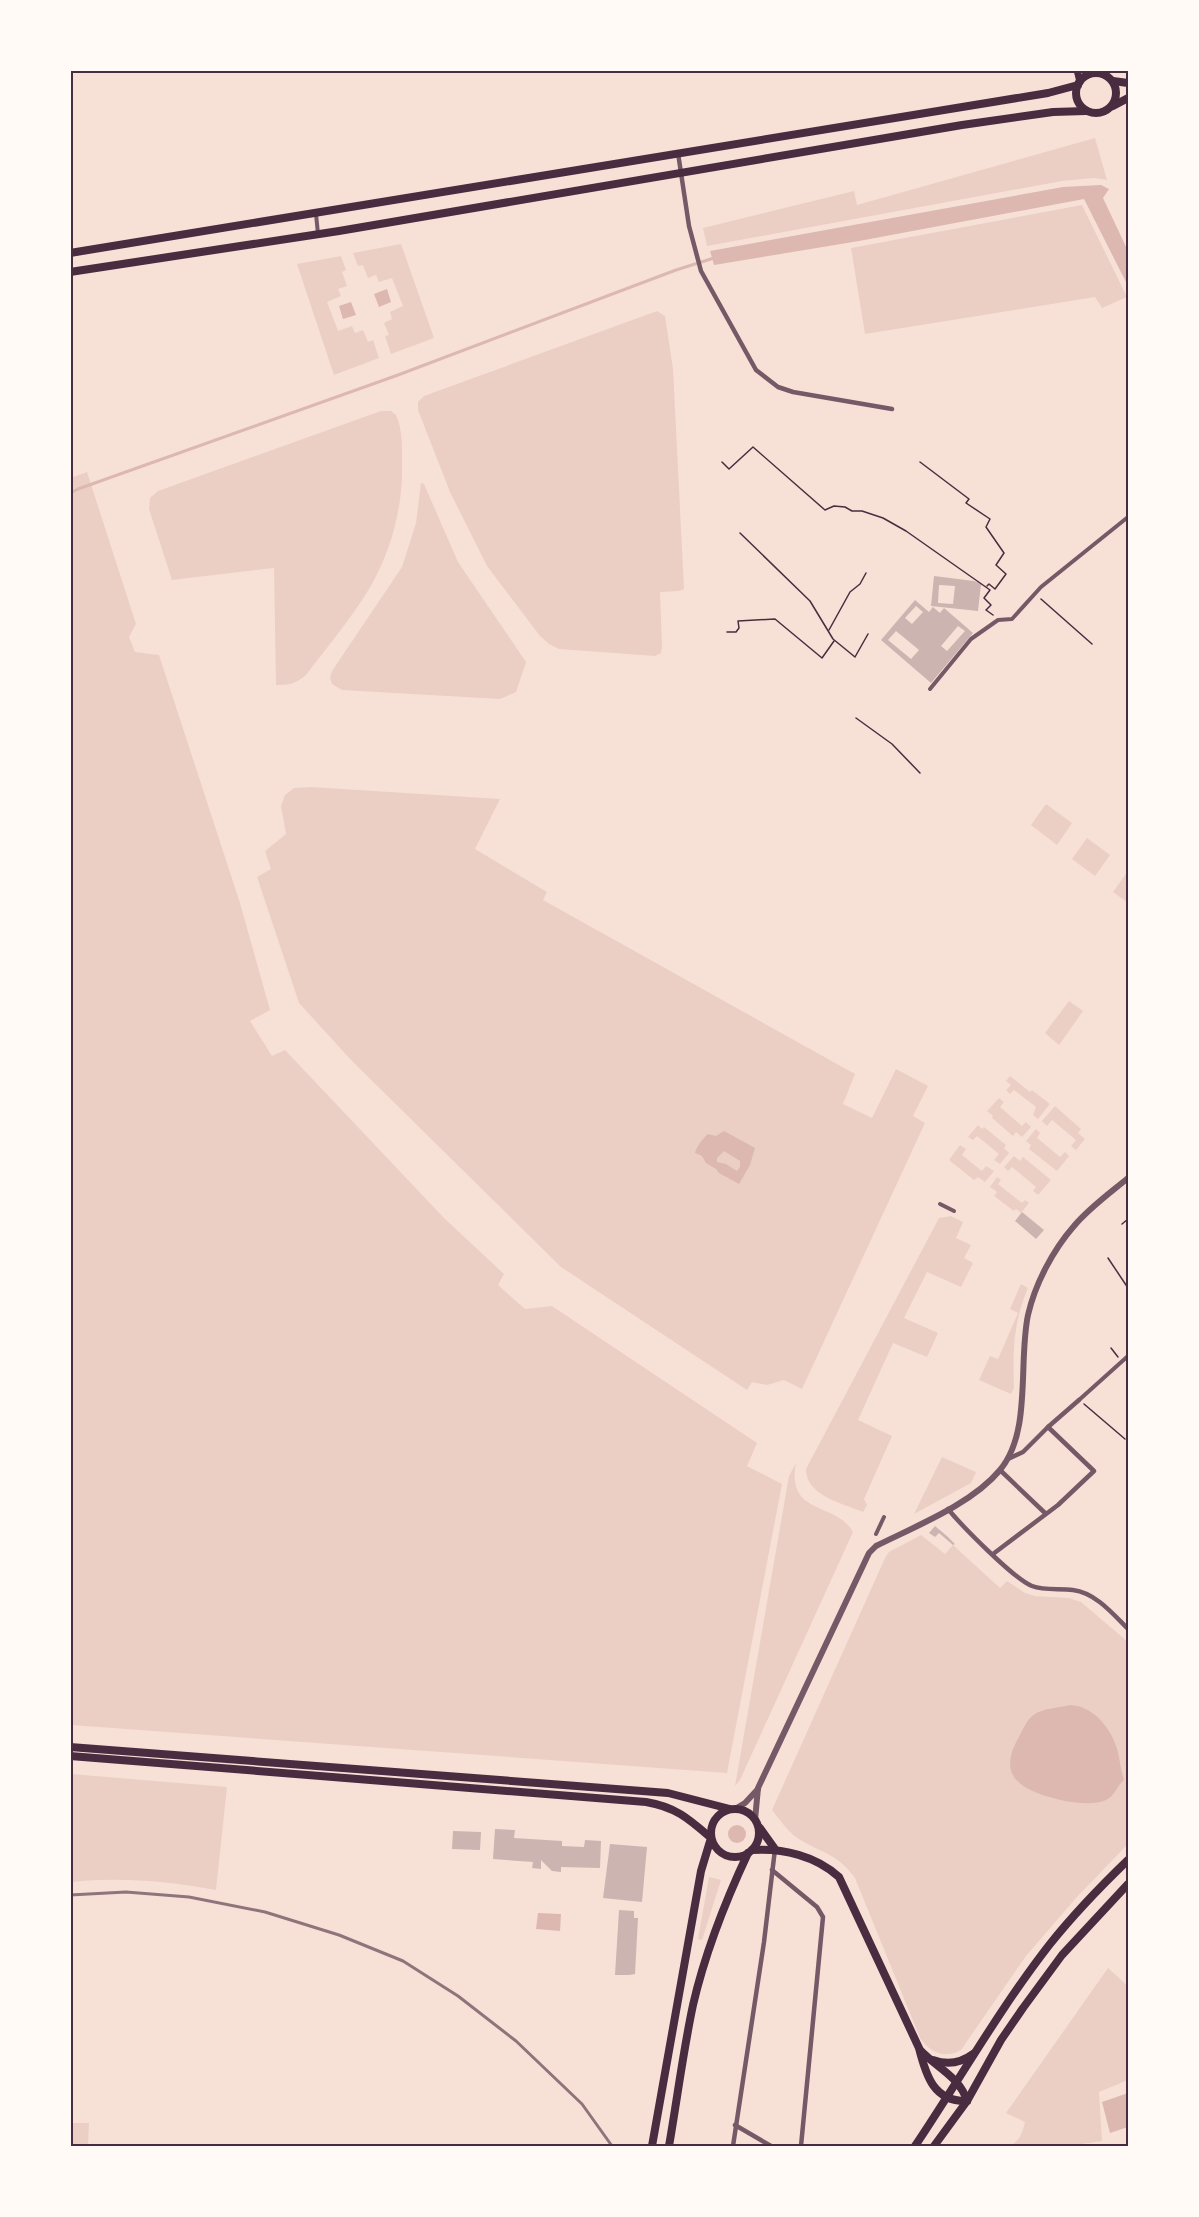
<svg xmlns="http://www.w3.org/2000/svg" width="1199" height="2217" font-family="Figtree,sans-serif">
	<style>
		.green { fill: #ebcfc5 }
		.water { fill: #dcb8b0; fill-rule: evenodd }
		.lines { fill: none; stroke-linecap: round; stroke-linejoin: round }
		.stream { stroke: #dcb8b0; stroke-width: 3 }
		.building { fill: #ccb4b1; fill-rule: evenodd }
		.path { stroke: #4a2c40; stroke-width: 1.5 }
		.pedestrian { stroke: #755966; stroke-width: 4 }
		.minor { stroke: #755966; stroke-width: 4.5 }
		.tertiary { stroke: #755966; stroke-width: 6 }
		.secondary { stroke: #4a2c40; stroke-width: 7 }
		.primary { stroke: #4a2c40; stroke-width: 8 }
		.rail { stroke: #8f747c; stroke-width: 3 }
		.neatline { fill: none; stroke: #4a2c40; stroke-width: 2 }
	</style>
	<rect width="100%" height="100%" fill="#f7e1d7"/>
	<g class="green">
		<path d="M1095,138L1107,180L1094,178L1062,181L707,246L703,228L854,191L857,205Z"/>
		<path d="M1082,205L1127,297L1102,308L1095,297L865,334L851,248Z"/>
		<path d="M401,244L434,338L391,354L385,336L389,335L384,323L392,319L390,312L403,306L392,278L379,282L376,275L368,278L363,265L358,266L353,253Z"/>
		<path d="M341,256L346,270L342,272L347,286L338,289L341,296L327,302L338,331L352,326L355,333L363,330L368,342L373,340L379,358L334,375L297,264Z"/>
		<path d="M657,311L665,316L673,369L684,589L679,591L660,592L662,646L661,653L655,656L559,649L549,644L540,636L487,566L450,492L418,410V402L424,396Z"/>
		<path d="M381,411H391L396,415C403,430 402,449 402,465C403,507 391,552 369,589C351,619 327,647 306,675C296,684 289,685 276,685L274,568L172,580L149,509L150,498L158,491Z"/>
		<path d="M87,472L136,624L129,637L135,652L159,655L240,903L270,1010L250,1021L272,1056L285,1050L444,1218L504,1274L498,1285L525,1309L552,1306L757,1443L747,1466L782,1484L727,1773L71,1725L70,478Z"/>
		<path d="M421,483L424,484L458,562L526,662L516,692L500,699L342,690L332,684L330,678L332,671L402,567L416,523Z"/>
		<path d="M311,787L500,799L475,849L547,892L543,900L855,1074L843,1104L872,1118L896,1069L928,1086L913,1116L925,1123L802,1389L784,1380L767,1385L752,1382L747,1390L561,1267L352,1061L299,1003L257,877L271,869L265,851L286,834L281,806L285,795L294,788Z"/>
		<path d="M1046,804L1072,823L1057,845L1031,825Z"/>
		<path d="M1087,838L1110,855L1095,876L1072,859Z"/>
		<path d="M1128,871V903L1113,892Z"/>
		<path d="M1069,1001L1083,1011L1059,1045L1045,1033Z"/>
		<path d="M1010,1076L1030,1092L1032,1090L1050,1104L1038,1119L1033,1115L1036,1107L1014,1090L1010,1094L1006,1090L1011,1085L1006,1081Z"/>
		<path d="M999,1098L1004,1102L1000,1107L1022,1126L1026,1122L1031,1127L1022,1137L1016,1132L1013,1136L992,1118L993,1116L987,1111Z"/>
		<path d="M1055,1106L1081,1129L1078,1133L1085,1139L1076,1150L1071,1146L1076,1140L1052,1120L1047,1126L1042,1121Z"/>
		<path d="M978,1125L982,1129L984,1127L1006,1145L1004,1148L1009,1153L1000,1164L994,1160L999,1154L977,1136L973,1140L968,1137Z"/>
		<path d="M1036,1129L1040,1133L1037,1138L1060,1157L1065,1152L1069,1156L1057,1171L1029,1149L1031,1145L1026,1141Z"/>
		<path d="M960,1145L966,1149L962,1155L982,1171L986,1166L994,1171L985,1182L978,1177L974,1180L949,1160Z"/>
		<path d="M1014,1156L1020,1161L1023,1157L1051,1180L1038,1195L1033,1191L1036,1187L1012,1167L1008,1171L1004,1167Z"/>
		<path d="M997,1177L1001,1180L998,1184L1022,1203L1025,1200L1029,1203L1021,1213L1016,1209L1014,1211L994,1196L997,1192L990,1187Z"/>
		<path d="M951,1216L963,1222L956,1238L971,1245L964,1258L973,1263L961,1287L927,1272L904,1318L938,1333L927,1357L893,1343L858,1420L892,1436L864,1499L867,1505L863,1512C842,1503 806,1496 806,1469L939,1218Z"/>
		<path d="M1021,1284L1028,1288C1013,1324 1013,1349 1014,1388L1011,1394L979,1380L990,1356L998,1359L1018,1313L1010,1309Z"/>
		<path d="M942,1457L976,1472L971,1483L914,1514Z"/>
		<path d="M796,1463C786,1516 836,1501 853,1532L740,1780L735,1786L789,1476Z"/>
		<path d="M921,1535L945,1554L953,1545L1000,1588L1007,1581L1025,1593L1035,1596L1069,1598L1081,1602L1128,1642V1844L1076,1898L1026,1956L961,2050C945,2059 930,2053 920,2038L855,1878C837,1854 825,1854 802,1841C789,1834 781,1821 772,1810L885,1558L889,1552Z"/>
		<path d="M71,1774L227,1787L216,1890C168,1881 119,1877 71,1882Z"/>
		<path d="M709,1877L721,1880L702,1940L698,1939Z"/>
		<path d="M1108,1968L1128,1986V2080L1099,2092L1102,2141L1075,2145L1074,2146H1009C1020,2141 1022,2134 1025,2122L1006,2113Z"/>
		<path d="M70,2064H72L73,2123H89L88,2146H71Z"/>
	</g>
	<g class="water">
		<path d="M1101,185L1109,189L1103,198L1128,251V286L1084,199L859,241L714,265L710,251L1063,187Z"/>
		<path d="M387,289L391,302L379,307L374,294Z"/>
		<path d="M351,302L356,315L343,319L339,306Z"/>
		<path d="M724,1131L755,1148L750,1165L739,1184L719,1173L716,1169L706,1163L702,1156L695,1153C696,1147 704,1137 708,1134L716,1136ZM724,1151L740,1161V1167L737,1171L726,1164L717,1162V1158Z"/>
		<path d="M1070,1705C1094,1706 1112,1729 1118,1752C1120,1762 1121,1771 1124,1780C1117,1785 1115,1796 1106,1800C1095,1805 1077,1803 1065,1801C1029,1793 993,1781 1019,1737C1023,1729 1027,1719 1035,1714C1044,1708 1059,1708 1070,1705Z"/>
		<circle cx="737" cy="1834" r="9"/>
		<path d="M538,1913L561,1914L560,1931L536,1929Z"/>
		<path d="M1128,2093V2127L1110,2133L1102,2102Z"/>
	</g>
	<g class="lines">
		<path class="stream" d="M70,493L78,489L398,375L676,270L714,258"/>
	</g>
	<g class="building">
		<path d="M934,576L974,581L981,584L978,611L931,606ZM939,585L955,586L953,604L938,603Z"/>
		<path d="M915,600L929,612L933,607L940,613L944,608L973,633L931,683L881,640ZM916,606L923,612L912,624L905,618ZM958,626L965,631L947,651L941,646ZM896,631L919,650L911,659L888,640Z"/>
		<path d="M1022,1212L1044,1230L1036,1239L1015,1221Z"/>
		<path d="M935,1526L948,1537L955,1544L953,1545L939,1533L935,1537L929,1533Z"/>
		<path d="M495,1829L515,1830L514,1838L562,1841V1846L584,1847L585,1840L601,1841L600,1868L561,1867V1872L552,1871L541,1860V1869L532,1868L533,1862L493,1859Z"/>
		<path d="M453,1831L481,1832L480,1850L452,1849Z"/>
		<path d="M610,1844L647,1847L642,1902L603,1898Z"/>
		<path d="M619,1910L634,1911V1918H638L635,1974L629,1975H615Z"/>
	</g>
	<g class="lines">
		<g class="path">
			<path d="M722,462L729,469L753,447L825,510L834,506L845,507L852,511H862L883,518L906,531L990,590L984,598L991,605L986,610L993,615"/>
			<path d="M920,462L969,499L966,503L990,519L986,527L1004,553L996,565L1006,574L995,589L989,584L987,586"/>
			<path d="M740,533L810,601L833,639L855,657L868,634"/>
			<path d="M1041,599L1092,644"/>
			<path d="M829,630L850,592L860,584L866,573"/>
			<path d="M727,632H736L739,628L738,621L775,619L822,658L834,641"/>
			<path d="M856,718L892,744L920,773"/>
			<path d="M1122,1224L1128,1219"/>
			<path d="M1108,1258L1128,1288"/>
			<path d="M1111,1348L1118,1357"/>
			<path d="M1084,1404L1125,1439"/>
		</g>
		<g class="pedestrian">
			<path d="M316,214L318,234"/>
			<path d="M930,689L971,639L998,620L1012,619L1041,587L1128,517"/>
			<path d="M940,1204L954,1211"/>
			<path d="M1079,1400L1128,1356"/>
			<path d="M876,1534L884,1517"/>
		</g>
		<g class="minor">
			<path d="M678,153L689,226L701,271L756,370L778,387L793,392L892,409"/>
			<path d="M1048,1427L1079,1400"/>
			<path d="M1000,1470L1045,1513"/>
			<path d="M948,1509C962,1526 1014,1579 1032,1586C1045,1591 1060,1588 1073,1590C1096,1593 1113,1614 1128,1629"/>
			<path d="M993,1554L1058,1505L1094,1471L1048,1427L1023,1452L1008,1459"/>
			<path d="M772,1870L817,1907L823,1917L801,2146"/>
			<path d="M735,2125L771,2146"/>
			<path d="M733,2146L764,1942L775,1849"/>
		</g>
		<g class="tertiary">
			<path d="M735,1809L745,1803L758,1789"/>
			<path d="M755,1820L758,1788L869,1553L876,1546C916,1526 972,1504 1000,1470C1032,1432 1018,1362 1028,1315C1035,1284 1053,1250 1074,1226C1089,1208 1110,1193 1128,1178"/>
		</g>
		<g class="secondary">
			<path d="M1077,70L1080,82"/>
			<path d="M1100,70L1101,73"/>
		</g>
		<g class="primary">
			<circle cx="1096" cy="93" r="20"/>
			<path d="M1113,81L1128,83"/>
			<path d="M1113,106L1128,98"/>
			<path d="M70,253L1048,93L1078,85"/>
			<path d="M70,272L339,231L962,125L1053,112L1086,111"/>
			<path d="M70,1747L668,1793L730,1809"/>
			<path d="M70,1756L646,1802C676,1807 689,1819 711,1838L701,1871L652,2146"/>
			<circle cx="735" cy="1833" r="24"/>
			<path d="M760,1828L775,1849"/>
			<path d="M752,1850C783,1848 816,1856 839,1877L919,2048C926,2076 934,2102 967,2101"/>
			<path d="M920,2050C937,2068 960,2077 967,2101"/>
			<path d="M933,2060C947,2065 961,2063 973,2054"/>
			<path d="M669,2146C677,2100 683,2052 693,2005C705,1953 725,1902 748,1853"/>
			<path d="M915,2146C960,2079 1000,2008 1050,1944C1074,1914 1101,1886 1128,1860"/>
			<path d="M934,2146L967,2101L1001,2040L1023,2008L1062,1955L1128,1884"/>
		</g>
		<path class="rail" d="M70,1895L126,1892L189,1897L265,1912L339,1935L403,1961L458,1996L516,2041L582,2104L612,2146"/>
	</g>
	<rect width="1199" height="2217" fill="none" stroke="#fffaf5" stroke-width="144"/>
	<rect x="72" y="72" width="1055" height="2073" class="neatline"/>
</svg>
